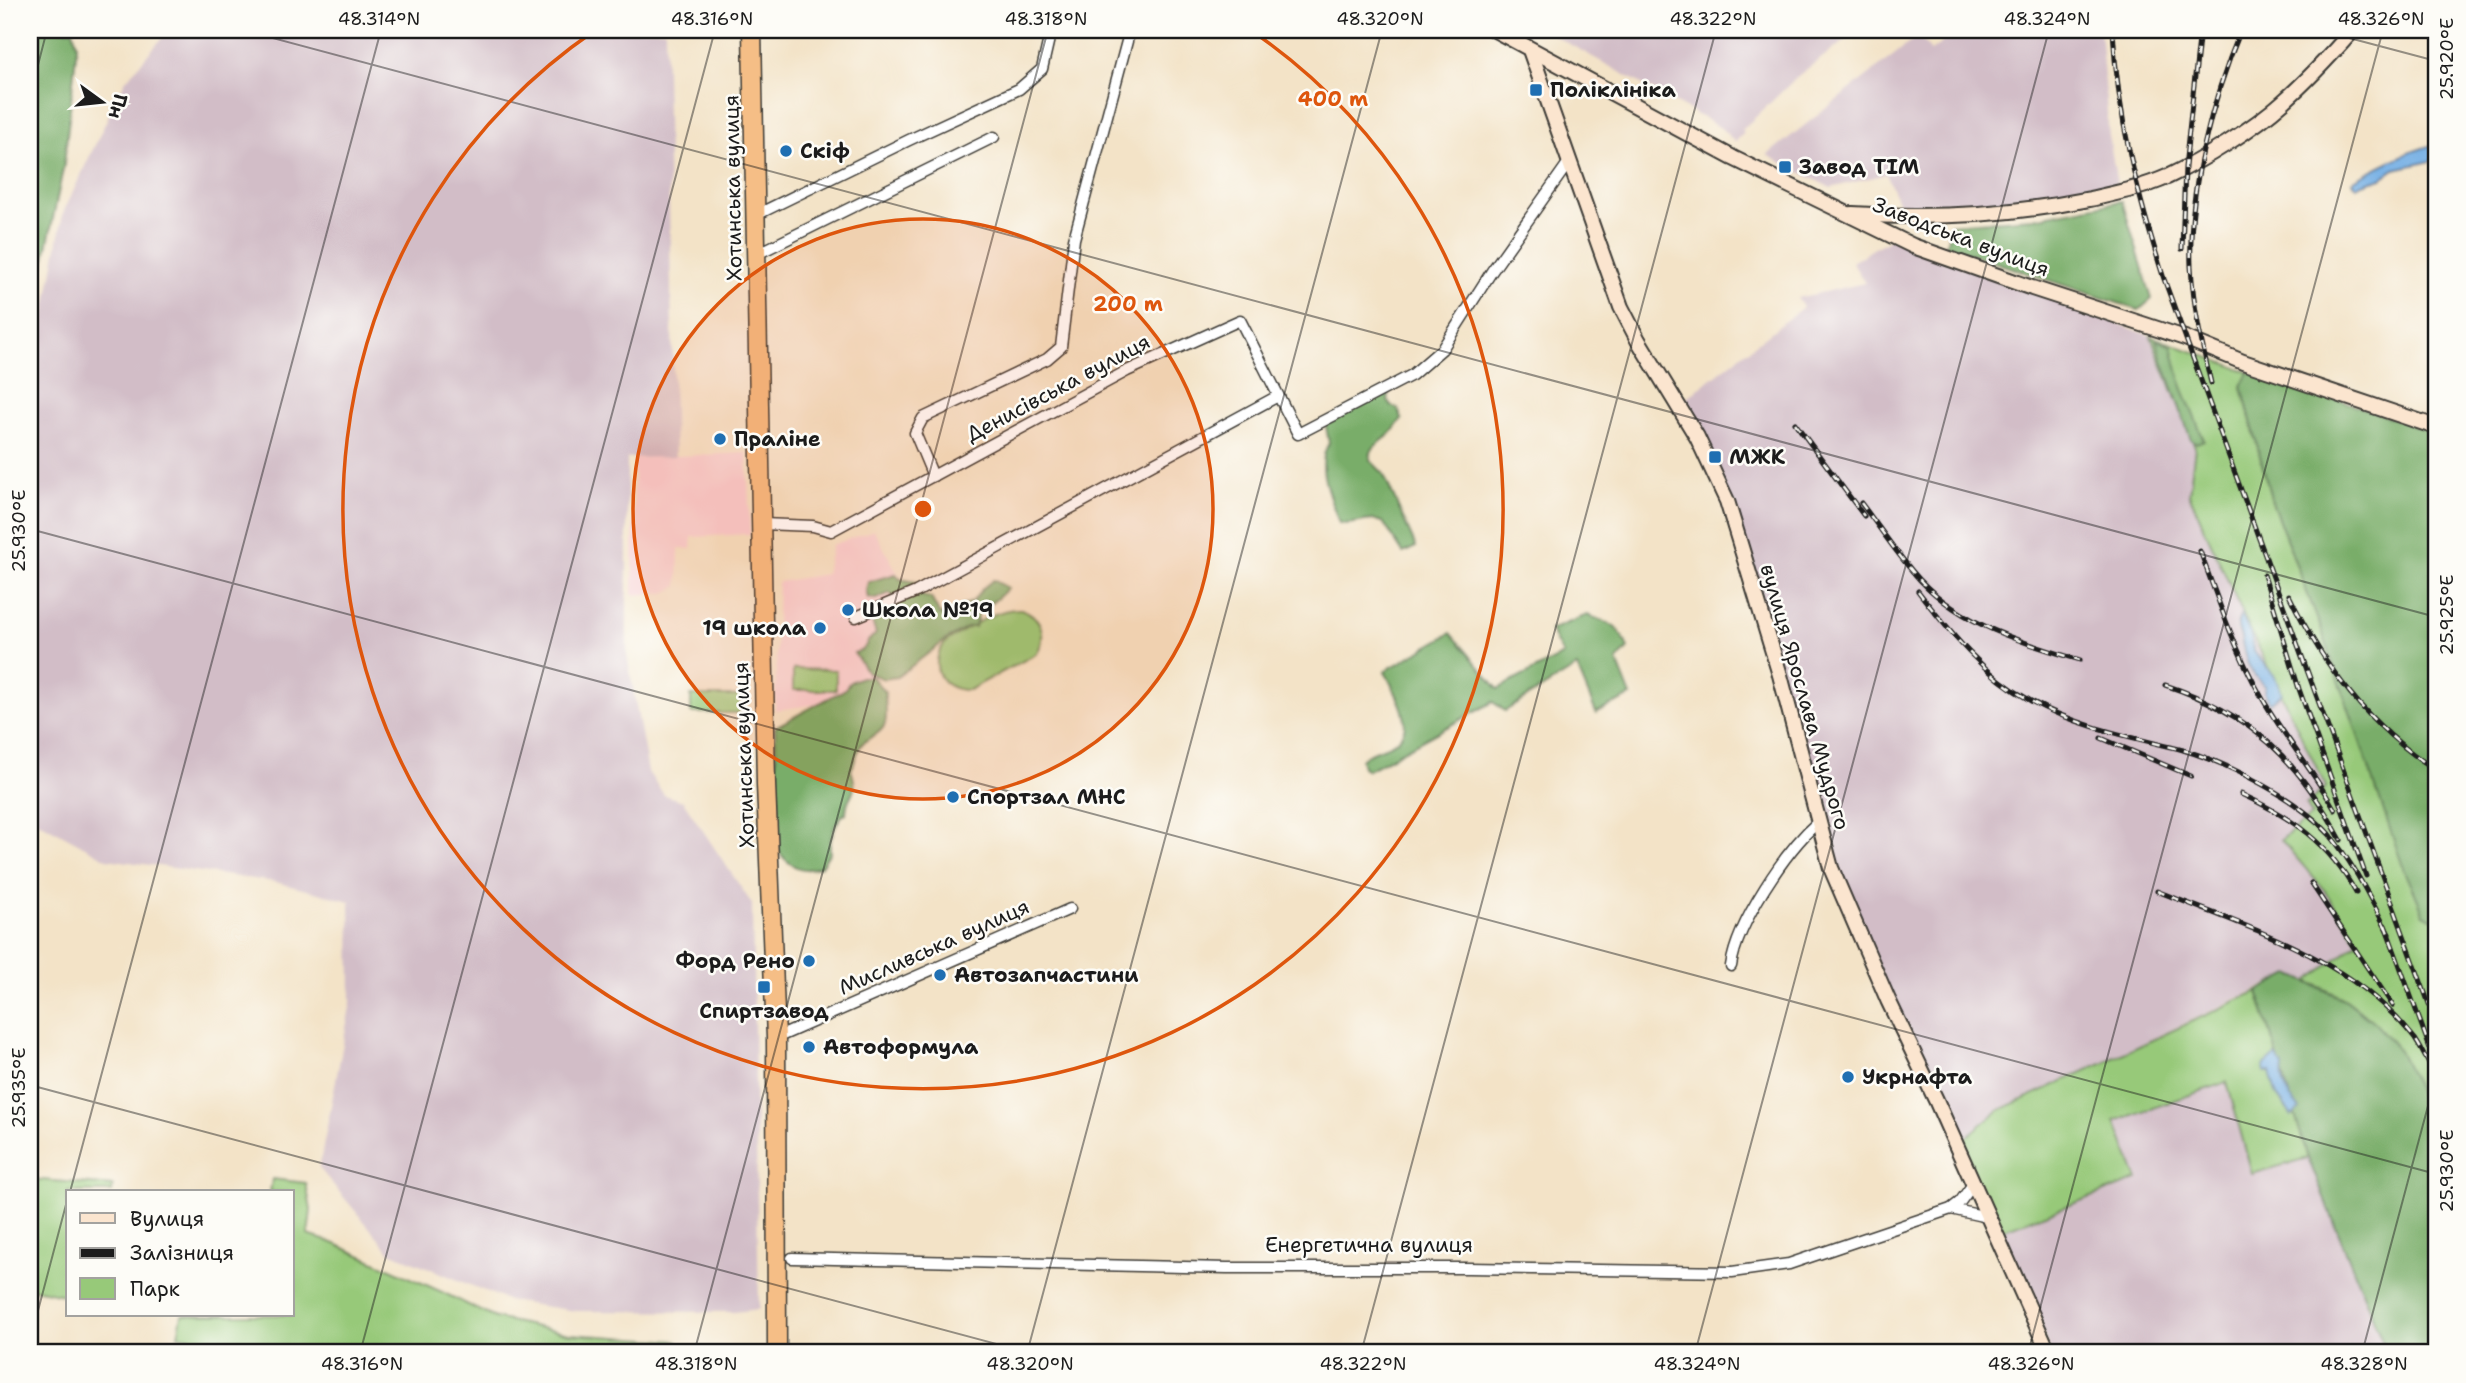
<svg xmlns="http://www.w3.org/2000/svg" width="2466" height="1383" font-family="'Shantell Sans',sans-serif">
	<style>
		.built { fill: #f7cfd3 }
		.industrial { fill: #d2bdc7 }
		.green { fill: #97c979; stroke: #5a724a; stroke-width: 2 }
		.forest { fill: #79ad69; stroke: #4a6442; stroke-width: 2 }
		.water { fill: #73aee4; stroke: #486580; stroke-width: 2 }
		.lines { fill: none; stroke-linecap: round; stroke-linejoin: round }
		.street-casing { stroke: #3c3a36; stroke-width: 13 }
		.secondary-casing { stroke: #3c3a36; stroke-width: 18 }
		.highway-casing { stroke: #3c3a36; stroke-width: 21 }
		.street { stroke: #fff; stroke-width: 10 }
		.secondary { stroke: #fbe5cf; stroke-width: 14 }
		.highway { stroke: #f5be86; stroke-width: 18 }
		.rail-casing { stroke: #1c1c1c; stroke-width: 5 }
		.rail { stroke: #fdfcf7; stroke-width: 2.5; stroke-dasharray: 8; stroke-linecap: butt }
		.ticks { fill: none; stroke: #1c1c1c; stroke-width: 2; stroke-opacity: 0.45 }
		.ring { fill: none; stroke: #de560d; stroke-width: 3.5 }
		.poi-dot { fill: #1f6fb2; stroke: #fdfcf7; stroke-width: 2.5 }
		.labels { text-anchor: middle; stroke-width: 5; stroke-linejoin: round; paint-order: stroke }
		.poi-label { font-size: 21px; font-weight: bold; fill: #1c1c1c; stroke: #fdfcf7; text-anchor: start }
		.street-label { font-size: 21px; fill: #1c1c1c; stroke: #fdfcf7 }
		.centre { fill: #de560d; stroke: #fdfcf7; stroke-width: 3.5 }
		.ring-label { font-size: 21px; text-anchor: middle; font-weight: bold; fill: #de560d; stroke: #fdfcf7; stroke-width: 5; stroke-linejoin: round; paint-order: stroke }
		.neatline { fill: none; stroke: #1c1c1c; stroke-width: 2.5 }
		.ticks-label { font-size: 18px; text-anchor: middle; fill: #1c1c1c }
	</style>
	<rect width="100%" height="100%" fill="#fdfcf7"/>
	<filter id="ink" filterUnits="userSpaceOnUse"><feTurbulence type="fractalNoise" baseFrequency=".0143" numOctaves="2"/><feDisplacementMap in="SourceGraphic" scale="14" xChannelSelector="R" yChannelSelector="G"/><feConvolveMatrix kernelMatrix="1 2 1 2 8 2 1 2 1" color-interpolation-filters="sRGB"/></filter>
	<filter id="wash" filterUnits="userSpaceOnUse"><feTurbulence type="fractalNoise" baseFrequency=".00686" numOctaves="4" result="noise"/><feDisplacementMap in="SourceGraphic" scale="28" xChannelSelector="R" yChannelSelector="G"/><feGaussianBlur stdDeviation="1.57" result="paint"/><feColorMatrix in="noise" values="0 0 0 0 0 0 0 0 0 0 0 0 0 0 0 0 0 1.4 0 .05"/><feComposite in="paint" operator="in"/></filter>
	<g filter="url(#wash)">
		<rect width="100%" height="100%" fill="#f3e3c7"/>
		<g class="built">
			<path d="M747,453L750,534L692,537L691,549L679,548L678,586L665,593L633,595L634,458Z"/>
			<path d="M874,530L933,638L842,701L775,710L778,582L826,574L832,545Z"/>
		</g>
		<g class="industrial">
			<path d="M169,30H665L675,457L627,458V655L648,772L664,795L683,801L752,904L759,1309L735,1312L575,1311L509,1301L390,1252L319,1168L351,1002L350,901L275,882L107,859L30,817V397L63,213L125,81Z"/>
			<path d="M1544,30H1859L1799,75L1742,130L1744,133L1735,142L1721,128Z"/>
			<path d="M1958,30H2100L2109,136L2117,184L2018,206L1972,211L1901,208L1886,174L1831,188L1767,155L1918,36L1931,51Z"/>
			<path d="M1891,238L2151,336L2195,447L2189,494L2251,632L2326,787L2306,805L2312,815L2281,840L2325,891L2358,942L2308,981L2290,974L1998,1111L1959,1143L1832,869L1729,502L1679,404L1803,307L1797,298L1865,283L1852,262Z"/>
			<path d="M2227,1082L2252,1174L2308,1158L2387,1353H2051L1996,1232L2138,1180L2115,1121Z"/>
		</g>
		<g class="green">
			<path d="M2151,336L2249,372L2242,387L2272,502L2322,631L2424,914L2436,920V1137C2415,1082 2398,1034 2346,1000C2335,993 2320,987 2308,981L2358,942L2325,891L2281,840L2312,815L2306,805L2326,787L2251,632L2189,494L2195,447Z"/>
			<path d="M1021,609C1042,616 1048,636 1036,654L969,690C938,691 927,662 947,641C968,629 996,607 1021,609Z"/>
			<path d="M793,669L836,670V690H793Z"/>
			<rect x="691" y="696" width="49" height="17"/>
			<path d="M2258,991L2308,1158L2252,1174L2227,1082L2115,1121L2138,1180L1996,1232L1959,1143L1998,1111Z"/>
			<path d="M30,1179L113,1186L112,1192H68V1296L30,1288Z"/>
			<path d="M272,1179L306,1183L311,1210L308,1235L333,1243L442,1292L495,1318L570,1334L678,1341L677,1353H189L191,1337L178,1335L182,1315H292V1192H270Z"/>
		</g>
		<g class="forest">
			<path d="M40,30H73L77,45L64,164L30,332V49Z"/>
			<path d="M2122,201L2152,299L2139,310L1946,246L1951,224L2033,218Z"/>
			<path d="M2156,340L2172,346L2182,387L2204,440L2197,443L2191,440Z"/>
			<path d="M2249,372L2261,373L2427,430L2436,533V920L2424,914L2402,864L2322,631L2272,502L2242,386Z"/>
			<path d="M1387,388L1389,395L1388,401L1391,406L1398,409L1402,419C1398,423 1395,429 1391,433C1381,444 1370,444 1370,460L1383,473L1416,547L1403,553L1383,522C1367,516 1355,527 1339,523C1331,498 1314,467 1329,443L1325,421Z"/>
			<path d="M896,574L900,579L916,582L922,596L931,598L940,615L972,602L983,588L993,580L1008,588C1000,596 992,605 980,607L975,627H969L946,640L897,677L884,679L868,673L854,653L863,650L869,640L876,634L871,619L876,614L886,617L894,598L890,593L876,599L868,598L866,590L868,582Z"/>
			<path d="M1587,615C1609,623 1619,624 1628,648L1617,661L1631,696L1596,713L1577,667L1505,711L1493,702L1368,770L1363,767L1361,760C1367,752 1376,751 1385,747C1423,733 1397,698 1385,671L1451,633L1498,689L1563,655L1550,630Z"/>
			<path d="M861,677H872L885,692C884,703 889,716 884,726C880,735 868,737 862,744C857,749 856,761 851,770C861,795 846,792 846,813C835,819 829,841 830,852L821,866C803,874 790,867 779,852L775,727L844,690L850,682Z"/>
			<path d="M2290,974L2346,1000L2375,1023L2399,1050L2417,1088L2436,1137V1353H2387L2308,1158L2258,991Z"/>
		</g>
		<g class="water">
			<path d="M2436,144V160L2395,169L2382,178L2356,186L2352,181C2379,166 2406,152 2436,144Z"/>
			<path d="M2241,615C2247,624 2254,641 2253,651L2274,675L2282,693L2270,703L2264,691L2265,686C2249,672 2246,662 2242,642C2240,630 2234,626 2241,615Z"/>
			<path d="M2276,1056L2283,1066C2280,1084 2288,1096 2300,1109L2292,1116L2276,1094L2270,1072H2264L2263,1067Z"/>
		</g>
	</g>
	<g filter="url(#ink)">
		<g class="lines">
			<g class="street-casing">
				<g id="street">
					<path d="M756,215L909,140L1019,89L1042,69L1051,30"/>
					<path d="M757,254L994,137"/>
					<path d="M933,476L915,433L923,418L1047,359L1061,347L1074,239L1130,30"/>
					<path d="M762,524L813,526L831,531L1127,371L1240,320L1298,434L1412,375L1442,349L1492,271L1569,162"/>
					<path d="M856,617L916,592L1278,396"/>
					<path d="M1731,966C1737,923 1786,850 1818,822"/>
					<path d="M776,1038L1070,909"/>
					<path d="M1951,1209L1987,1217"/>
					<path d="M792,1258L1227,1268H1468L1732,1272L1789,1264L1951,1209L1960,1202L1973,1184"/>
				</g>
			</g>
			<g class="secondary-casing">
				<g id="secondary">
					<path d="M1495,30L1733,158L1913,246L2032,288L2185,338L2243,362L2436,427"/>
					<path d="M1530,50L1621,307L1638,340L1697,437L1727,501L1780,675L1831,868L1888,1000L1936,1100L2049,1353"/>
					<path d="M1852,214C1933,219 2011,215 2090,199C2116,193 2142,188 2167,177C2203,160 2253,129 2283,102C2308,80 2331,55 2353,30"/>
				</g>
			</g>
			<g class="highway-casing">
				<path id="highway" d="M752,30L766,784L776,1038L777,1353"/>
			</g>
			<use href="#street" class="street"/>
			<use href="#secondary" class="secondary"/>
			<use href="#highway" class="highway"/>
			<g class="rail-casing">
				<g id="rail">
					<path d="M2113,30C2117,116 2138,197 2164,279L2436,1023"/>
					<path d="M2182,249L2185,167L2200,30"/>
					<path d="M2211,383C2202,345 2193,306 2191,266C2188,191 2212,99 2241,30"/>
					<path d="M1795,423L1864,516"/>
					<path d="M1861,503C1880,528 1898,556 1920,580C1962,625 2023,643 2080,660"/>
					<path d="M2200,551C2218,600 2235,650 2261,696C2283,736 2313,770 2335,810"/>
					<path d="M2264,575L2299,689L2366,876"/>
					<path d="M1918,591C1951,634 1983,674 2031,701C2078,727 2132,737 2183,750C2228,763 2298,799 2329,834C2354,864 2371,900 2389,934"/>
					<path d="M2289,595C2324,667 2369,727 2436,770"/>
					<path d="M2165,685C2251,713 2299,761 2341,840"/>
					<path d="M2101,738L2191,776"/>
					<path d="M2241,794C2291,817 2329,843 2356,893"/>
					<path d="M2311,883L2393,1006"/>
					<path d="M2157,891C2249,928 2352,958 2415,1039C2423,1051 2429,1065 2436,1077"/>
					<path d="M2385,925L2436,1065"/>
				</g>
			</g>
			<use href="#rail" class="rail"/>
		</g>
	</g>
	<path class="ticks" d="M243,30L2436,617M2319,30L2436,61M30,96L47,30M30,529L2436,1174M30,1085L1030,1353M70,1192L381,30M30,1341L68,1197M360,1353L715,30M694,1353L1048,30M1027,1353L1382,30M1361,1353L1716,30M1695,1353L2049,30M2028,1353L2383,30M2362,1353L2436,1076"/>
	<circle cx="923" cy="509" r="290" fill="#de560d" fill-opacity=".12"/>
	<g class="ring">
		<circle cx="923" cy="509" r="290"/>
		<path d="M1252 31A580 580 0 1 1 594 31"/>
	</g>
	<g class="poi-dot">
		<rect x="1529" y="83" width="14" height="14" rx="3.5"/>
		<circle cx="786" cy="151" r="7"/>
		<rect x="1778" y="160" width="14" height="14" rx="3.5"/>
		<circle cx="720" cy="439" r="7"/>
		<rect x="1708" y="450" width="14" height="14" rx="3.5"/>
		<circle cx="848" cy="610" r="7"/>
		<circle cx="820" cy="628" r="7"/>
		<circle cx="953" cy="797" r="7"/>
		<circle cx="809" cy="961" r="7"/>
		<circle cx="940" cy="975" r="7"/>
		<rect x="757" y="980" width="14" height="14" rx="3.5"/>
		<circle cx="809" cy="1047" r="7"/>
		<circle cx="1848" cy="1077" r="7"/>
	</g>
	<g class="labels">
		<g class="poi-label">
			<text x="1550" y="97">Поліклініка</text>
			<text x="800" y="158">Скіф</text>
			<text x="1799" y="174">Завод ТІМ</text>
			<text x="734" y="446">Праліне</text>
			<text x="1729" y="464">МЖК</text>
			<text x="862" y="617">Школа №19</text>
			<text x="806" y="635" text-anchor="end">19 школа</text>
			<text x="967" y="804">Спортзал МНС</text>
			<text x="795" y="968" text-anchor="end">Форд Рено</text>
			<text x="954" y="982">Автозапчастини</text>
			<text x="764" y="1018" text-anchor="middle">Спиртзавод</text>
			<text x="823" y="1054">Автоформула</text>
			<text x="1862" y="1084">Укрнафта</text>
		</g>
		<g class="street-label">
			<text transform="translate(733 188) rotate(-91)" y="7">Хотинська вулиця</text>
			<text transform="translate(1961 237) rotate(21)" y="7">Заводська вулиця</text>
			<text transform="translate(1058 388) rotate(-28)" y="7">Денисівська вулиця</text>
			<text transform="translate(1805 697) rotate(74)" y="7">вулиця Ярослава Мудрого</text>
			<text transform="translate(744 755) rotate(-92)" y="7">Хотинська вулиця</text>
			<text transform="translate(934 947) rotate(-24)" y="7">Мисливська вулиця</text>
			<text x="1369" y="1252">Енергетична вулиця</text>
		</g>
	</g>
	<circle cx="923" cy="509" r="10" class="centre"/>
	<g class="ring-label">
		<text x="1333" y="106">400 m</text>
		<text x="1128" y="311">200 m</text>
	</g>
	<rect width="2466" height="1383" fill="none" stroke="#fdfcf7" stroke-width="77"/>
	<rect x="66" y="1190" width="228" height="126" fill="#fdfcf7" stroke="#a3a29f" stroke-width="2"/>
	<rect x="80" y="1213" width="35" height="10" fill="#fbe5cf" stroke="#a3a29f" stroke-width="2"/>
	<text x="130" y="1226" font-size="21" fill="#1c1c1c">Вулиця</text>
	<rect x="80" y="1248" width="35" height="10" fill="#1c1c1c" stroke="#a3a29f" stroke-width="2"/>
	<text x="130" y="1260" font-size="21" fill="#1c1c1c">Залізниця</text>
	<rect x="80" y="1278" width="35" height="21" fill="#97c979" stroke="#a3a29f" stroke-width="2"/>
	<text x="130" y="1296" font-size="21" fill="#1c1c1c">Парк</text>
	<g transform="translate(102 102) rotate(105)" stroke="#fdfcf7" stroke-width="5" paint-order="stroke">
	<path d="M0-5L12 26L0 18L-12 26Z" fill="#1c1c1c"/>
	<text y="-10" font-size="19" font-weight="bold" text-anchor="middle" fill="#1c1c1c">Пн</text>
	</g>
	<rect x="38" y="38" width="2390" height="1306" class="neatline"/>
	<g class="ticks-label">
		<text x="379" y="25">48.314°N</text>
		<text x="712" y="25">48.316°N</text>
		<text x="1046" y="25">48.318°N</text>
		<text x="1380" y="25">48.320°N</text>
		<text x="1713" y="25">48.322°N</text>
		<text x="2047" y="25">48.324°N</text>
		<text x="2381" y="25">48.326°N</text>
		<text transform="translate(2447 59) rotate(-90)" y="6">25.920°E</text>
		<text transform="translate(19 531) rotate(-90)" y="6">25.930°E</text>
		<text transform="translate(2447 615) rotate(-90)" y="6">25.925°E</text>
		<text transform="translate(19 1088) rotate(-90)" y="6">25.935°E</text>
		<text transform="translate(2447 1171) rotate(-90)" y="6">25.930°E</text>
		<text x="362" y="1370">48.316°N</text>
		<text x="696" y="1370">48.318°N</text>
		<text x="1030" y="1370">48.320°N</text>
		<text x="1363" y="1370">48.322°N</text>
		<text x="1697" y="1370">48.324°N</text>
		<text x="2031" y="1370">48.326°N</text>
		<text x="2364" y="1370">48.328°N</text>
	</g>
</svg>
